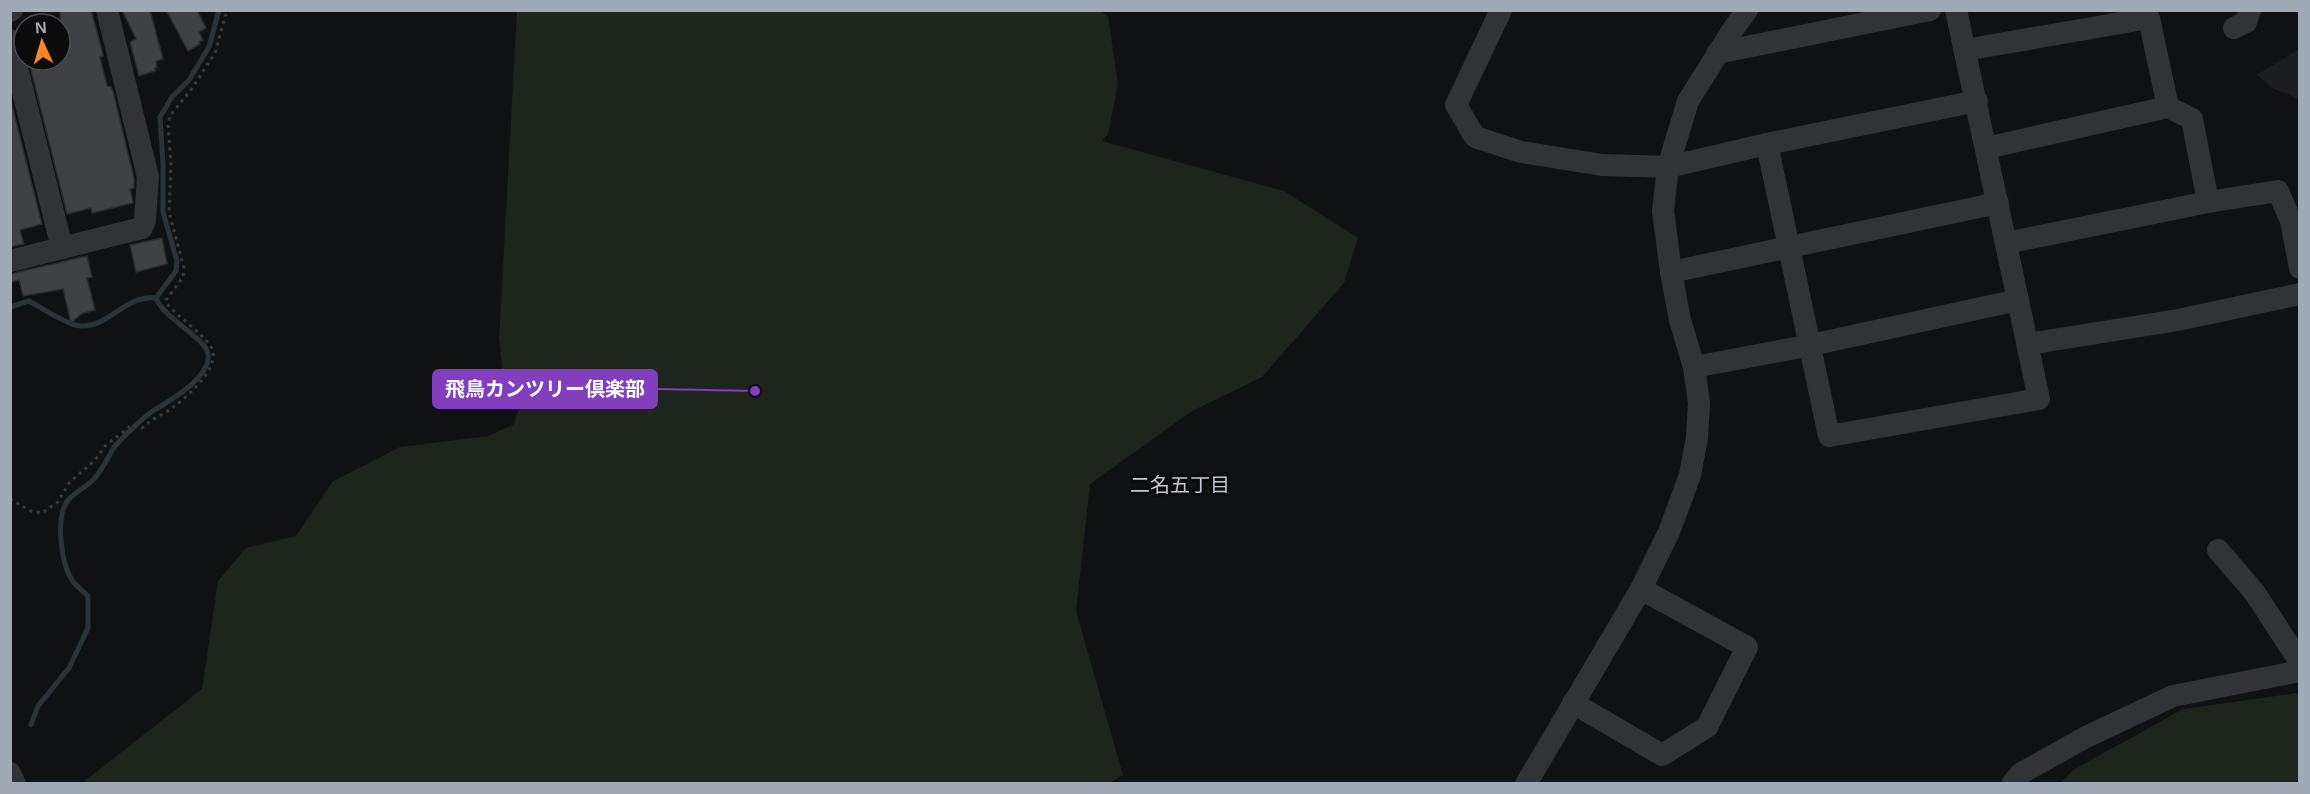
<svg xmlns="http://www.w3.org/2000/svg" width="2310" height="794" font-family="Arial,'Noto Sans JP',sans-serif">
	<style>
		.built { fill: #1c1d1f }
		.green { fill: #1d251d }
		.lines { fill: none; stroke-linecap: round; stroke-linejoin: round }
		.stream { stroke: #293438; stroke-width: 5 }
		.building { fill: #3f4145; stroke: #2a2b2e; stroke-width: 1.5 }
		.path { stroke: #373b3e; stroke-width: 3; stroke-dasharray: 3 4.5; stroke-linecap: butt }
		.minor { stroke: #313337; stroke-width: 22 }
		.labels { text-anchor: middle; stroke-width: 6; stroke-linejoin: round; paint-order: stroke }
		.neighbourhood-label { font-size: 20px; fill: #c2c8cf; stroke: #0c0c0d }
		.leader { fill: none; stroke: #813fbd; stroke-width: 2 }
		.callout-dot { fill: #813fbd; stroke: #0c0c0d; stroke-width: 2 }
		.callout { fill: #813fbd; stroke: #813fbd; stroke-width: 2 }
		.callout-label { font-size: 20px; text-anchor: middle; font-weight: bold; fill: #fff }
	</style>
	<rect width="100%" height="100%" fill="#101112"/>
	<path class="built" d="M2299,49V99L2274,89L2257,75Z"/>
	<g class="green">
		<path d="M517,11H1100L1108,16L1118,84L1108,134L1102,141L1284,191L1358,238L1344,283L1262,377L1192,411L1090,484L1076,611L1123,775L1108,784L82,783L202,689L218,581L246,548L296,536L333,481L400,447L488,436L513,425L523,399L504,382L499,339Z"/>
		<path d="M2296,693L2300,696L2299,783H2061L2073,770L2183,709Z"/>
	</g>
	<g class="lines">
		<g class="stream">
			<path d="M10,307L29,301C42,308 61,321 75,325C106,333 123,294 156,298L176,271L177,261L163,212V164L160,117L172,97L189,80L209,47L219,10"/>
			<path d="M31,725L38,706L69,668L88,628V596C83,591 76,586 72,580C61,563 55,517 68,500C75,492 86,487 93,480C102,471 107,459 113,449C118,441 145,416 153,411C169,401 212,377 208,354C205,337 164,319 156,298"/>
		</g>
	</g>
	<g class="building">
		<path d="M60,10H91L102,51L103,56L100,57L107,86L111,87L113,91L134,178V188L130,189L133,203L92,213L91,208L67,214L29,62L60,60Z"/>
		<path d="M122,10H150L163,59L156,61L157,67L155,68V71L139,76L130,42L136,39Z"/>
		<path d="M166,10H197L206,28L199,32L203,40L199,42L200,44L188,51Z"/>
		<path d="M11,101L42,224L20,230L24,244L10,247Z"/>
		<path d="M162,238L167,264L136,272L130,245Z"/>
		<path d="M87,256L92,277L87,278L95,310L81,314L71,323L63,289L23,296L19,280L10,282V274Z"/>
	</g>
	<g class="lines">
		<path class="path" d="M10,499L31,511L42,513L58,502L69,483L95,460L105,446L132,425L142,428C154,417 165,414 176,405C190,394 224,364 210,345C200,332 179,317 167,304L166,300L183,277L184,268L169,212L171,164L168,125L170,116L193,87L215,53L227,10"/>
		<g class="minor">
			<path d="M1501,10L1456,105L1475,137L1521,152L1602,165L1668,167L1767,144L1977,101"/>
			<path d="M10,11L12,10"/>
			<path d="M2234,28L2246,22L2250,10"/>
			<path d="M10,40L62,248"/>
			<path d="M1965,50L2149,18L2168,107L2192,119L2208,202L2278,191L2291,221L2300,268"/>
			<path d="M1717,53L1930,10"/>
			<path d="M1767,144L1829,436L2039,399L1956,10"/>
			<path d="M1986,148L2168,107"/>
			<path d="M2006,243L2208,202"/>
			<path d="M10,261L142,228L145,220L148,177L107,10"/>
			<path d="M1671,272L1998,203"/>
			<path d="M2028,344L2178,320L2300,294"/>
			<path d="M1694,367L1811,345L2018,300"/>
			<path d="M2218,550L2255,593L2300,662"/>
			<path d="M1573,703L1662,755L1707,727L1747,647L1641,589"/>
			<path d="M10,773L15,784"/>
			<path d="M1526,784L1641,589L1669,532L1690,475L1697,438L1699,403L1694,367L1680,320L1671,272L1663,211L1668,167L1688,101L1734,28L1747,10"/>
			<path d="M2012,784L2020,774L2084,738L2173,696L2300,671"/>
		</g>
	</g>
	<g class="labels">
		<g class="neighbourhood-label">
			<text x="1180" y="492">二名五丁目</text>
		</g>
	</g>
	<path class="leader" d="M755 391L657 389"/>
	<circle class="callout-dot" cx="755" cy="391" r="6"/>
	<rect class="callout" x="433" y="370" width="224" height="38" rx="6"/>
	<g class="callout-label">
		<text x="545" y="396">飛鳥カンツリー倶楽部</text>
	</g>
	<rect width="2310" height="794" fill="none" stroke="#a1aab4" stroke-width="24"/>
	<g transform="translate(42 42) rotate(356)"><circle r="28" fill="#0c0c0d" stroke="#484b50" stroke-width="1.5"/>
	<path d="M0-4.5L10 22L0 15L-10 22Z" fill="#f98822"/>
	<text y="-9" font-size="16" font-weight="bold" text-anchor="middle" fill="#a1aab4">N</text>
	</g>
</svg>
